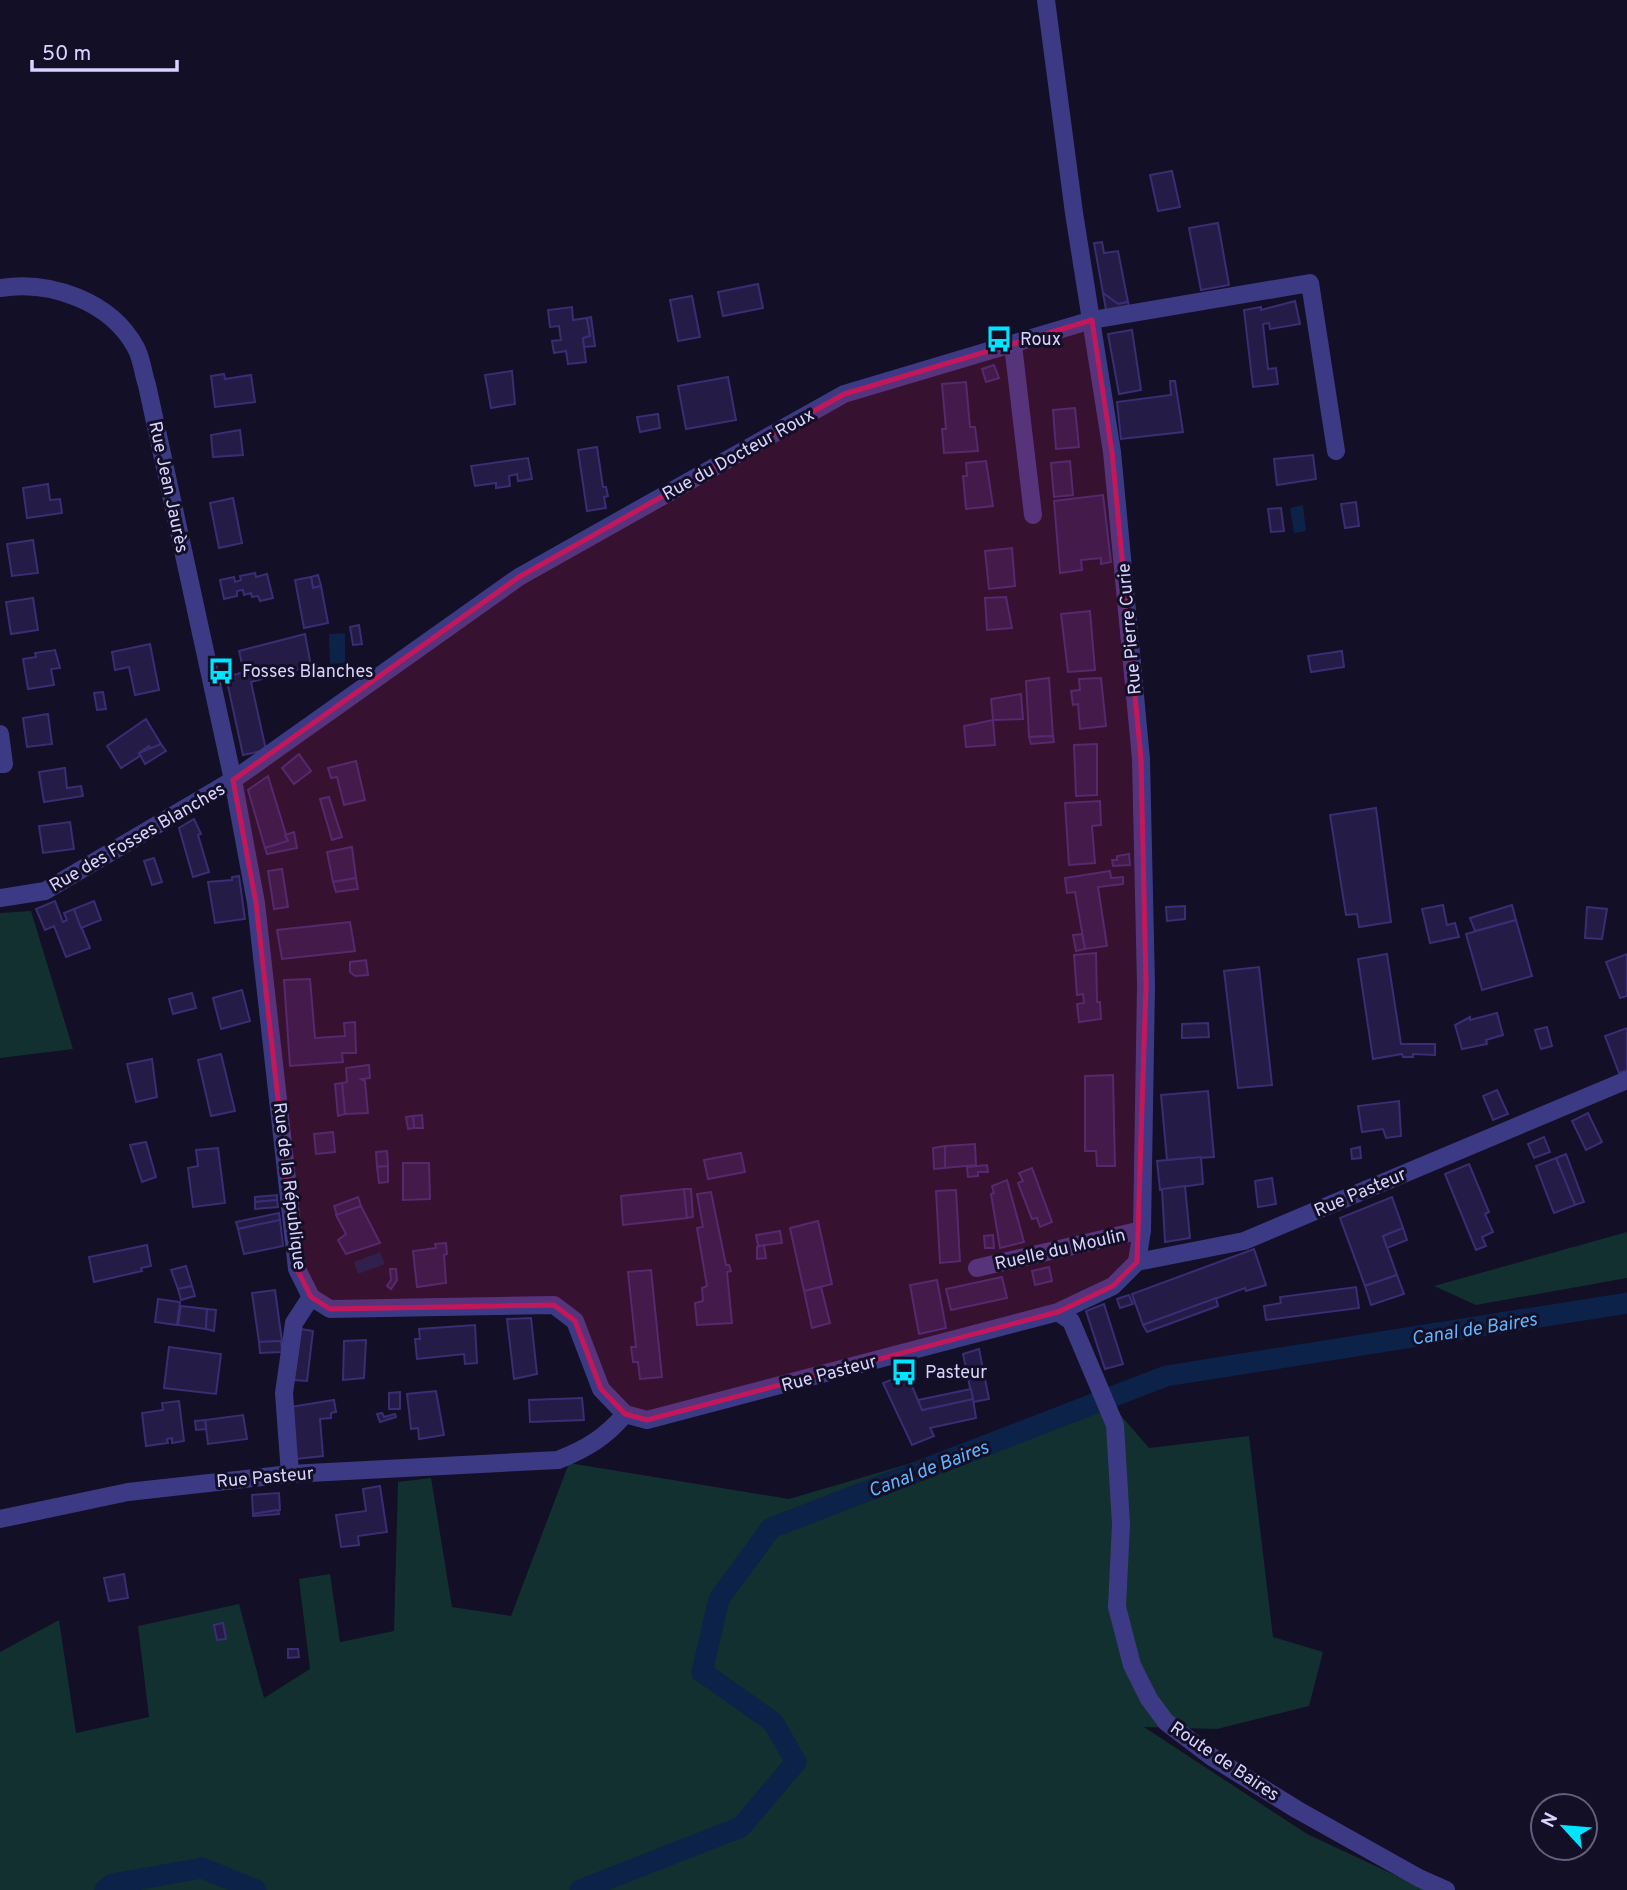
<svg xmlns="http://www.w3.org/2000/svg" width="1627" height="1890" font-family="Overpass,sans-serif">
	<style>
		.green { fill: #12302f }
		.water { fill: #0c2248 }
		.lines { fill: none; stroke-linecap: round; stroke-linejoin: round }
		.canal { stroke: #0c2248; stroke-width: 21 }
		.building { fill: #241b47; stroke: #3b2d73; stroke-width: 2 }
		.minor { stroke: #3d3a85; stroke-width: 18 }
		.marked { fill: #c2185b; fill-opacity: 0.2; stroke: #c2185b; stroke-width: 5; stroke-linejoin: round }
		.labels { text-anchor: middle; stroke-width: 6; stroke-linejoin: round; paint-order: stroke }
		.poi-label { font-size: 18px; fill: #d9d4ff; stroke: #130f26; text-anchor: start }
		.street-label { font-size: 18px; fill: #d9d4ff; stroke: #130f26 }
		.water-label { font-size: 19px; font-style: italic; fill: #62b6ff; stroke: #130f26 }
	</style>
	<rect width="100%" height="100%" fill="#130f26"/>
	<g class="green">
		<path d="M31,911L73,1049L0,1058V913Z"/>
		<path d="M1627,1232V1278L1476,1305L1434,1286Z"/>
		<path d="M1111,1404L1149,1448L1249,1436L1273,1637L1323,1652L1309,1706L1217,1729L1144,1727L1307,1834L1427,1890H0V1652L59,1620L76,1733L149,1717L138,1626L239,1604L264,1698L310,1669L299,1579L330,1574L340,1642L394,1631L398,1482L431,1478L452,1607L511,1616L569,1463L789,1499Z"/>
	</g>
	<g class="water">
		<path d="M1303,505L1306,531L1294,533L1290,508Z"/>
		<path d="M345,633V663L330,664L329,634Z"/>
		<path d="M380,1252L385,1264L358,1274L354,1262Z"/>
	</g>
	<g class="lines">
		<g class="canal">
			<path d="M105,1890L112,1884L202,1868L256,1890"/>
			<path d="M580,1890L741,1827L796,1762L773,1722L702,1672L719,1599L771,1528L1166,1376L1627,1303"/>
		</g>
	</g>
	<g class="building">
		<path d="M1172,171L1180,207L1158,211L1150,175Z"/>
		<path d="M1218,223L1229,285L1201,290L1189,228Z"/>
		<path d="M1102,242L1104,253L1118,251L1128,302L1118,304L1103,293L1094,243Z"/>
		<path d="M758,284L763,308L723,316L718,292Z"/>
		<path d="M1103,293L1118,304L1128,302L1129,306L1106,310Z"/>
		<path d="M692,296L700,337L678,341L670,300Z"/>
		<path d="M1295,301L1300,324L1270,329L1269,323L1263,324L1268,369L1276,368L1278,384L1253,387L1244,310L1261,307V310Z"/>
		<path d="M572,307L573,320L587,318L590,336L583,338L586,362L568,364L566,351L554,353L552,341L561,340L559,326L550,327L548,310Z"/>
		<path d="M591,317L595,346L584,347L583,338L590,336L587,318Z"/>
		<path d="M1132,330L1141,390L1119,394L1108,334Z"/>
		<path d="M994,365L999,378L986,382L982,369Z"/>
		<path d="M512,371L515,404L491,408L485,375Z"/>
		<path d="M224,374L225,379L251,375L255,402L215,407L211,376Z"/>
		<path d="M728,377L736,420L686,429L678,386Z"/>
		<path d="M1170,381H1175L1183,432L1121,439L1117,402L1171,395Z"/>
		<path d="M966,382L970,427H975L978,451L944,453L942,429H946L942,384Z"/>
		<path d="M1075,408L1079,447L1056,449L1053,410Z"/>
		<path d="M658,414L660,428L640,432L637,417Z"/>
		<path d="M240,430L243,455L213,457L211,435Z"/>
		<path d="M597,447L603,487H606L608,496L604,497L606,508L587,511L578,450Z"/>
		<path d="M1313,455L1316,479L1277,485L1274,459Z"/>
		<path d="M528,458L532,479L518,481L517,474L509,476L510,486L496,488V483L475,486L471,466Z"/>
		<path d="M986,461L993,506L966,509L963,476H967L966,463Z"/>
		<path d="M1070,461L1073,495L1054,497L1051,463Z"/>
		<path d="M48,484L50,500L60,499L62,513L27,518L23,488Z"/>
		<path d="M1103,495L1111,562L1101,564V558L1081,560L1082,570L1060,573L1054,501Z"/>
		<path d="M233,498L242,543L219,548L210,503Z"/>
		<path d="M1356,502L1359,526L1345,528L1341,504Z"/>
		<path d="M1281,508L1284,531L1271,532L1268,509Z"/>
		<path d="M33,540L38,573L12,576L7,544Z"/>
		<path d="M1012,548L1015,586L989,589L985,551Z"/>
		<path d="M255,573L256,577L267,574L273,598L260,601L258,596L252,597L251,593L244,595L243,590L237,591V596L224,599L220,580L234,577L235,582L241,580L240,576Z"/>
		<path d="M318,575L321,586L313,588L311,577Z"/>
		<path d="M311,577L313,588L321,586L328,623L304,628L295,580Z"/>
		<path d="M1006,597L1012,628L987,630L985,598Z"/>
		<path d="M33,598L38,630L11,634L6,602Z"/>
		<path d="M1090,611L1095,670L1068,672L1061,614Z"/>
		<path d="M359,625L362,644L353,645L350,627Z"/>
		<path d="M305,634L311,666L251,682L266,750L243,755L226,677L244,672L239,651Z"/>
		<path d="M150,644L159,690L135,695L129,667L115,670L112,652Z"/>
		<path d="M55,650L60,668L51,669L54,685L28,689L23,659L36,657L35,653Z"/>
		<path d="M1342,651L1344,667L1311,672L1308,656Z"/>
		<path d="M1049,678L1053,736L1029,737L1026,681Z"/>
		<path d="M1101,678L1106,726L1080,729L1078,704L1073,705L1071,691L1080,690L1079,679Z"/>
		<path d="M103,692L106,709L97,710L94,693Z"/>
		<path d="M1021,694L1023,719L993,720L991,699Z"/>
		<path d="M48,714L52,744L27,747L23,718Z"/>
		<path d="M146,719L161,744L151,750L149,746L139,753L140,756L121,768L107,746Z"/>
		<path d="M993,720L995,745L966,747L964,726Z"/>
		<path d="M1053,736L1054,742L1031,744L1029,737Z"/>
		<path d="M161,744L166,751L145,764L139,753Z"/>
		<path d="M1097,744V795L1076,796L1074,745Z"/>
		<path d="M299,754L311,771L294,784L282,768Z"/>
		<path d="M356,761L365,800L344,805L337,777L331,778L328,768Z"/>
		<path d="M65,768L67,788L81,786L83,796L44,802L39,772Z"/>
		<path d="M268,776L288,841L265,848L248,790Z"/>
		<path d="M329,797L342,837L332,840L320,799Z"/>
		<path d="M1100,801L1101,825L1092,826L1095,863L1069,865L1065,803Z"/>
		<path d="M1376,808L1391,922L1359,927L1357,914L1346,915L1330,815Z"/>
		<path d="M194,819L201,834L198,835L209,872L193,877L179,828Z"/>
		<path d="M70,822L74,849L43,853L39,826Z"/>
		<path d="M294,832L297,848L267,854L265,848L288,841L285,835Z"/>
		<path d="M352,847L356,878L333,882L327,852Z"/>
		<path d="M1129,854L1130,865L1113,866L1112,860H1117V856Z"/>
		<path d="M154,858L162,882L152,885L144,861Z"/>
		<path d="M282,869L288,907L274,909L268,871Z"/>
		<path d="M1110,871L1111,878L1123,877V884L1098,887L1107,946L1085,949L1075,892L1067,893L1065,878Z"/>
		<path d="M239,876L245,919L215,923L208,882L232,880V877Z"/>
		<path d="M356,878L358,889L336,892L333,882Z"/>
		<path d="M55,901L63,922L67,920L64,913L74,909L90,948L66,957L54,926L45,930L36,909Z"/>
		<path d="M94,901L101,920L81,928L74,909Z"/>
		<path d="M1443,905L1447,925L1455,923L1459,937L1430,943L1422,909Z"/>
		<path d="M1512,905L1516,920L1475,931L1470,918Z"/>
		<path d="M1185,906V919L1167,921L1166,907Z"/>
		<path d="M1587,907L1607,909L1602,939L1585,938Z"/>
		<path d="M1516,920L1532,976L1482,990L1466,934Z"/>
		<path d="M350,922L355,951L282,959L277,930Z"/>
		<path d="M1082,934L1085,949L1076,951L1073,935Z"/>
		<path d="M1096,953L1097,1002H1100L1101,1019L1079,1022L1077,1004L1084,1003L1083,994L1077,995L1074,955Z"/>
		<path d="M1387,954L1401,1044H1435V1055L1413,1054V1057H1403L1402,1054L1373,1059L1358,959Z"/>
		<path d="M1627,954V996L1620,998L1606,962Z"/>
		<path d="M366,960L368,975L355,976L350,972V962Z"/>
		<path d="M1259,967L1272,1085L1238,1088L1224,971Z"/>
		<path d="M310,979L315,1038L345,1036L344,1023L355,1022L356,1053H342L343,1062L290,1066L284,980Z"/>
		<path d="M242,990L250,1021L221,1029L213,998Z"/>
		<path d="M192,993L196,1008L173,1014L169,999Z"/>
		<path d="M1497,1013L1503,1035L1486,1040L1487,1044L1462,1049L1455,1025L1470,1017V1020Z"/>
		<path d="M1208,1023L1209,1037L1182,1038V1024Z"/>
		<path d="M1547,1027L1552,1046L1541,1049L1535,1030Z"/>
		<path d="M1627,1028V1070L1619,1073L1605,1036Z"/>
		<path d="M221,1054L235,1111L211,1116L198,1060Z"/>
		<path d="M152,1059L157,1097L136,1102L127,1064Z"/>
		<path d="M369,1065L370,1078L361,1079L365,1081L368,1113L345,1114L342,1083L347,1082L346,1068Z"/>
		<path d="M1113,1075L1115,1166H1097L1096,1151H1085V1076Z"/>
		<path d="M342,1083L345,1114L338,1116L335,1084Z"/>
		<path d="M1497,1090L1508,1114L1493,1120L1483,1096Z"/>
		<path d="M1208,1091L1214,1157L1167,1160L1161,1095Z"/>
		<path d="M1399,1101L1401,1136L1386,1138L1383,1129L1362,1132L1358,1106Z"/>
		<path d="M1588,1113L1602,1142L1586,1150L1572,1121Z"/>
		<path d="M422,1115L423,1128H414L413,1116Z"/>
		<path d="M413,1116L414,1128L408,1129L406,1117Z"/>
		<path d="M333,1132L335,1152L316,1154L314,1134Z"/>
		<path d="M1544,1137L1550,1152L1534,1158L1528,1144Z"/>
		<path d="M146,1142L156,1177L142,1182L130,1145Z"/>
		<path d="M975,1144L976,1165L945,1168V1146Z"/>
		<path d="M945,1146V1168L934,1169L933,1148Z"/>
		<path d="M1360,1147L1361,1158L1352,1159L1351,1149Z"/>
		<path d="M218,1148L225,1203L193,1207L188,1168L198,1166L196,1150Z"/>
		<path d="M387,1151L388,1166L377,1167L376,1152Z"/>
		<path d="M741,1153L745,1172L708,1179L704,1160Z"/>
		<path d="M1566,1154L1584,1202L1575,1205L1556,1158Z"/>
		<path d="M1201,1157L1203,1184L1160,1190L1157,1161Z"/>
		<path d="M1556,1158L1575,1205L1554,1213L1536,1166Z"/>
		<path d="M403,1163H429L430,1199L403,1200Z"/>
		<path d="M1469,1164L1489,1212L1485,1214L1493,1232L1482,1237L1486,1246L1476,1250L1445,1174Z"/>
		<path d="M987,1165L988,1172H978V1176L968,1177L967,1167Z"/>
		<path d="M388,1166V1182L379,1183L377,1167Z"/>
		<path d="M1032,1168L1052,1222L1040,1227L1037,1218L1032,1219L1018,1183L1023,1181L1019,1173Z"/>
		<path d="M1272,1178L1276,1204L1258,1207L1255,1181Z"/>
		<path d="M1007,1180L1024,1242L1000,1248L991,1194L994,1193L992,1186Z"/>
		<path d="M1185,1186L1190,1238L1165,1242L1162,1189Z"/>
		<path d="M684,1189L687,1218L623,1225L621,1196Z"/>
		<path d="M684,1189H691L693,1217L687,1218Z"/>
		<path d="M956,1190L960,1261L940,1263L936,1191Z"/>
		<path d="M711,1192L726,1265H729L731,1271L727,1272L732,1323L697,1325L695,1303L703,1301L702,1288L707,1286L697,1228L703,1227L697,1194Z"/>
		<path d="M277,1195V1200L255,1202V1197Z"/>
		<path d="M358,1197L361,1206L337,1215L334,1206Z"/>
		<path d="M1392,1197L1403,1228L1383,1236L1397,1275L1365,1286L1340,1218Z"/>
		<path d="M277,1200L278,1207L255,1209V1202Z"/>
		<path d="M361,1206L380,1243L346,1254L338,1240L346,1234L336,1215Z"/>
		<path d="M279,1213L280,1220L238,1229L236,1222Z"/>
		<path d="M280,1220L283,1246L244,1254L238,1229Z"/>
		<path d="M818,1221L832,1284L804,1291L790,1228Z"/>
		<path d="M1403,1228L1407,1240L1387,1248L1383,1236Z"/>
		<path d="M780,1231L782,1243L758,1246L756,1235Z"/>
		<path d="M993,1235L994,1248H985L984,1236Z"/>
		<path d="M446,1243L447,1254L444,1255L446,1283L417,1287L413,1251L436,1248L435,1244Z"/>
		<path d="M147,1245L151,1266L141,1268L142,1271L94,1282L89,1257Z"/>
		<path d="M764,1245L766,1258L757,1259V1247Z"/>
		<path d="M1254,1249L1266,1285L1246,1291L1245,1288L1143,1325L1132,1294Z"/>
		<path d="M186,1266L192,1286L178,1289L171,1270Z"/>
		<path d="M1049,1267L1052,1281L1035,1285L1032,1271Z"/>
		<path d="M390,1269H396L397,1280L391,1289L387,1286L391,1280Z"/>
		<path d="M651,1270L662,1377L640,1379L638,1362H633L631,1347H636L628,1272Z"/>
		<path d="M1397,1275L1404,1294L1371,1305L1365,1286Z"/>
		<path d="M1002,1277L1007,1298L951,1310L946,1289Z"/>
		<path d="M937,1280L946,1328L919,1334L910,1285Z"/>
		<path d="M192,1286L195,1296L181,1300L178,1289Z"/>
		<path d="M821,1287L830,1323L812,1328L804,1291Z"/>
		<path d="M1356,1287L1359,1308L1266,1320L1264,1306L1281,1303L1280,1297Z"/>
		<path d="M275,1290L282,1341L259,1342L252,1293Z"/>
		<path d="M1129,1295L1133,1304L1120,1308L1117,1299Z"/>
		<path d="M1216,1298L1218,1306L1147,1332L1143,1325Z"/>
		<path d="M158,1299L180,1302L177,1325L155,1322Z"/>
		<path d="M1104,1304L1123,1364L1105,1369L1086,1311Z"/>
		<path d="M181,1306L207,1309L206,1329L178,1325Z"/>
		<path d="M207,1309L216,1310L214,1331L206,1329Z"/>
		<path d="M531,1318L537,1374L514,1379L507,1319Z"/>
		<path d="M475,1325L477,1363L465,1364L464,1354L417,1359L415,1339H420L419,1329Z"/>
		<path d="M301,1329L313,1331L307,1381L294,1380Z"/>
		<path d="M366,1340L364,1378L343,1380L344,1341Z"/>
		<path d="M281,1341L282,1352L260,1353L259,1342Z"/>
		<path d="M169,1347L221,1354L216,1394L164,1388Z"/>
		<path d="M979,1349L989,1399L973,1402L963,1354Z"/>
		<path d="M907,1374L922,1410L973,1399L976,1418L930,1428L934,1436L912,1445L883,1383Z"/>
		<path d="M971,1389L973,1399L922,1410L918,1400Z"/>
		<path d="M436,1391L444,1435L419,1439L418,1428L411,1429L407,1394Z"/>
		<path d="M400,1392V1409H389V1393Z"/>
		<path d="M582,1398L584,1420L530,1422L529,1400Z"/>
		<path d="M334,1400L336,1412L331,1413V1418L320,1419L323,1456L296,1459L290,1407Z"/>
		<path d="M179,1401L184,1441L172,1443V1438L167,1439L168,1443L146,1446L142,1413L163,1410L162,1403Z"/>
		<path d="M382,1413L384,1417L395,1414L396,1417L380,1422L377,1414Z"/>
		<path d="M243,1415L247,1439L208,1444L205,1420Z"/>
		<path d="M205,1420L206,1429L196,1430L195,1421Z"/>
		<path d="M380,1486L387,1532L358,1536L359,1545L341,1547L336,1515L366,1511L363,1489Z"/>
		<path d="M279,1493L280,1510L253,1514L252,1495Z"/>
		<path d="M278,1510L279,1514L253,1516V1514Z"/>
		<path d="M124,1574L128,1598L109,1601L104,1578Z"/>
		<path d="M223,1623L226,1639L217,1640L214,1625Z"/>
		<path d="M288,1649H298L299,1657L288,1658Z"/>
	</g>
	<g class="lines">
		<g class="minor">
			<path d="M1046,0L1074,213L1112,452L1141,759L1146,985L1142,1230L1137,1262"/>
			<path d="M0,288C50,280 111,301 136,348C142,359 143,374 147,385L233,780L256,903L297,1269L311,1297L330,1309L554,1305L575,1321L601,1389L625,1414L647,1420L1058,1312L1113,1286L1137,1262L1244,1241L1627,1080"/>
			<path d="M1013,345L1033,515"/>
			<path d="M0,734L4,764H0"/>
			<path d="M0,898L45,891L233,780L519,577L844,394L1092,320L1310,283L1336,451"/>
			<path d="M977,1268L1142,1230"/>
			<path d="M1058,1312L1071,1321L1115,1425L1121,1524L1117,1607L1132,1665L1149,1699L1166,1722L1212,1757L1296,1809L1419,1878L1446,1890"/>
			<path d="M290,1474L284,1393L294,1323L311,1297"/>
			<path d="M0,1519L128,1492L290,1474L558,1460C586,1449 606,1437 625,1414"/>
		</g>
	</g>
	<path class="marked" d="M1092,320L1112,452L1141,759L1146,985L1137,1262L1113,1286L1058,1312L647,1420L625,1414L601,1389L575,1321L554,1305L330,1309L311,1297L297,1269L256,903L233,780L519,577L844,394Z"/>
	<defs>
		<g id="bus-bare" transform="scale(2.1)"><path d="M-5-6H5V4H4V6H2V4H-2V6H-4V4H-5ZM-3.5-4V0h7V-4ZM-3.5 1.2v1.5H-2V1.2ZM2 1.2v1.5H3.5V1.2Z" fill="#00e5ff" stroke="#130f26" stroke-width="2.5" paint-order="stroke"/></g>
	</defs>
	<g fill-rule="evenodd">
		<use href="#bus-bare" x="999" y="339"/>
		<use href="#bus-bare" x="221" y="671"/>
		<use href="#bus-bare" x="904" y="1372"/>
	</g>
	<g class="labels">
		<g class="poi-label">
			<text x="1020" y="345">Roux</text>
			<text x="242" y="677">Fosses Blanches</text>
			<text x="925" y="1378">Pasteur</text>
		</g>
		<g class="street-label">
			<text transform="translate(738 454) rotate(-29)" y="6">Rue du Docteur Roux</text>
			<text transform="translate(169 487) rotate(78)" y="6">Rue Jean Jaurès</text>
			<text transform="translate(1129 629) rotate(-95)" y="6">Rue Pierre Curie</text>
			<text transform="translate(137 837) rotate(-30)" y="6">Rue des Fosses Blanches</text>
			<text transform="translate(290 1186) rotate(83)" y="6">Rue de la République</text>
			<text transform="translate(1360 1192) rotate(-23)" y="6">Rue Pasteur</text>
			<text transform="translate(1060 1249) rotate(-13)" y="6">Ruelle du Moulin</text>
			<text transform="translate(829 1373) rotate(-15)" y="6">Rue Pasteur</text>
			<text transform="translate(265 1477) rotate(-5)" y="6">Rue Pasteur</text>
			<text transform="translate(1225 1761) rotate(34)" y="6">Route de Baires</text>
		</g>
		<g class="water-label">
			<text transform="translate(1474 1328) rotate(-9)" y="7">Canal de Baires</text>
			<text transform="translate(928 1468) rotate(-21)" y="7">Canal de Baires</text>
		</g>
	</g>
	<g transform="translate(1564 1827) rotate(296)"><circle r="33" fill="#130f26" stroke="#625e7d" stroke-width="2"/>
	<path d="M0-5L12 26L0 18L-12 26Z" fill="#00e5ff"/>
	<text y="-10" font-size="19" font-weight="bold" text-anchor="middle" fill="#d9d4ff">N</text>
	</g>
	<path d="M32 60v10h145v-10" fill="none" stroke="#d9d4ff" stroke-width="3.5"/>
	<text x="42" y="60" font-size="21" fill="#d9d4ff" stroke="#130f26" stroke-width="5" paint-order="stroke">50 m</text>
</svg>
